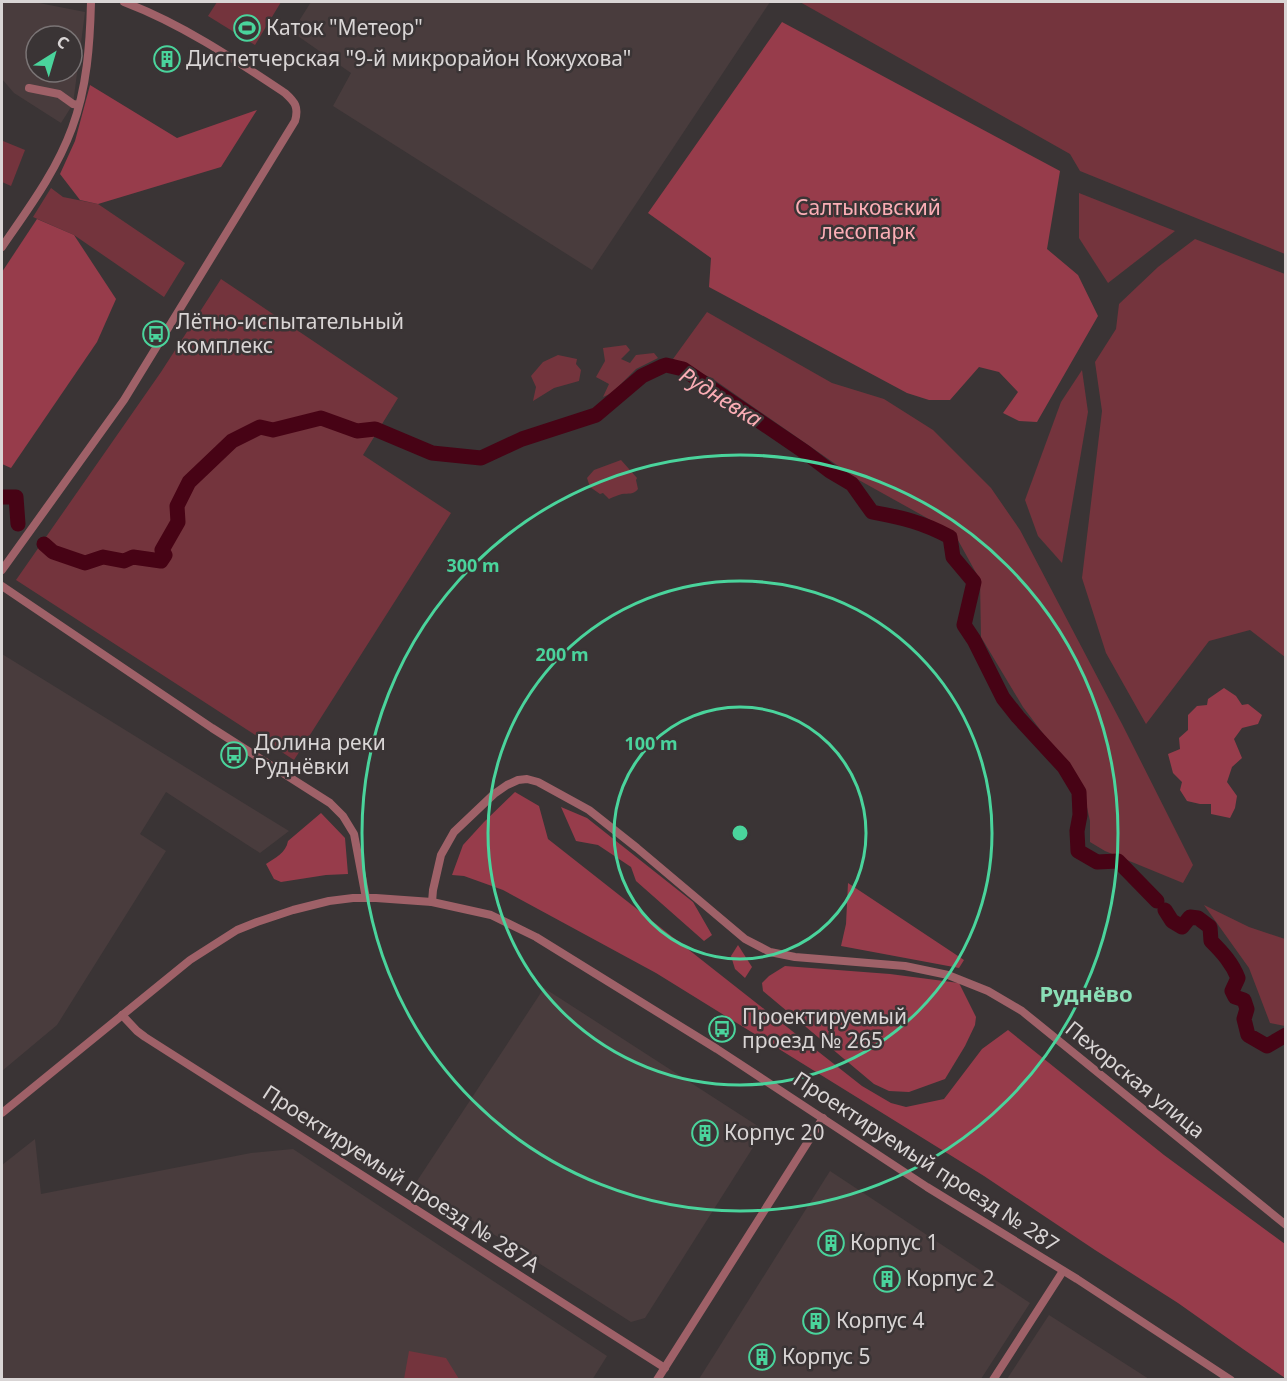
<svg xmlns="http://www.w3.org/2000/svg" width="1287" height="1381" font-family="'Noto Sans',sans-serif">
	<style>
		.built { fill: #493c3d; fill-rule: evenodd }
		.green { fill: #74343d }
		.forest { fill: #973c4b }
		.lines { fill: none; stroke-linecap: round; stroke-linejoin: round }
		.river { stroke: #470315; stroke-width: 15 }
		.minor { stroke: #9f6168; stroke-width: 8 }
		.ring { fill: none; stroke: #4ad49c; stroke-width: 3 }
		.labels { text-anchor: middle; stroke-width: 5; stroke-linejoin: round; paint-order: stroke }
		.poi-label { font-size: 21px; fill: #d9d5d5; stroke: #3a3435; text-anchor: start }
		.park-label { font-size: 21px; fill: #fcaeb6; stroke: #3a3435 }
		.street-label { font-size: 21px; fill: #d9d5d5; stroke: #3a3435 }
		.water-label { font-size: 22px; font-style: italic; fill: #fbadb5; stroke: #3a3435 }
		.neighbourhood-label { font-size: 22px; font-weight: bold; fill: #8adeb6; stroke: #3a3435 }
		.centre { fill: #4ad49c; stroke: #3a3435; stroke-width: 3 }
		.ring-label { font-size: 18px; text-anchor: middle; font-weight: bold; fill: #4ad49c; stroke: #3a3435; stroke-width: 5; stroke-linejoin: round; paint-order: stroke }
	</style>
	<rect width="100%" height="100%" fill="#3a3435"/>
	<g class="built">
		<path d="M2,2H34L85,12L73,104L61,123L14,93L2,79ZM36,36H72V72H36Z"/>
		<path d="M311,2H770L592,270L333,106L351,73L292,32Z"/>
		<path d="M2,654L289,831L260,853L166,792L140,834L166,851L57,1025L2,1071Z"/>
		<path d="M544,988L764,1130L645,1318L631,1322L415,1184Z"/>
		<path d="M35,1139L41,1194L251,1153L293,1149L607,1356L592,1380H2V1165Z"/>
		<path d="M830,1171L1030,1303L981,1379H699Z"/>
		<path d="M1049,1315L1149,1379H1007Z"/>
	</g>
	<g class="green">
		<path d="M217,2H281L255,45L208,16Z"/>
		<path d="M800,2H1285V254L1080,171L1070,154Z"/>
		<path d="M3,141L25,150L11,186L2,182V144Z"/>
		<path d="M51,188L63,197L98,204L185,263L164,297L74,235L33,217Z"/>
		<path d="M1079,193L1175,231L1108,283L1079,238Z"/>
		<path d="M1195,239L1285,274V657L1250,630L1209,641L1146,724L1106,653L1082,578L1102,411L1095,362L1116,329L1119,304L1158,267Z"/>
		<path d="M221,279L398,398L363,455L451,513L294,760L16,580L161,372Z"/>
		<path d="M707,312L832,383L884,399L933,430L991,488L1020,530L1122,724L1193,865L1183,883L1105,851L1090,842V821L1082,785L1023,707L981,637L980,580L954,533L857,479L713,379L673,359Z"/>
		<path d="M626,345L630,350L621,359L630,363L636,355L654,353L658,358L636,369L612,393L603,397L609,384L596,377L605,361L603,348Z"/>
		<path d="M558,355L577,359L576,364L581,370L579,381L554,388L533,401L536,387L531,376L543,362Z"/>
		<path d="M1082,370L1088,412L1062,563L1038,536L1025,500L1061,402Z"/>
		<path d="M621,460L637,478L636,480L638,489C633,495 629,493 622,494C618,495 613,497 609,499L603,493L600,494L590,487L587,478L594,470Z"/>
		<path d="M1204,905L1249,927L1285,939V1026L1270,1023L1249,968Z"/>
		<path d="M409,1351L446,1358L459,1379H404Z"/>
	</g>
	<g class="forest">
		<path d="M782,22L1060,171L1047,249L1078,275L1098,316L1037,422L1019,421L1003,413L1018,392L999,372L979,367L950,400H929L907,393L709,287L711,258L648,213Z"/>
		<path d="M90,85L177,138L257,110L221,167L98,204L80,200L60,174L75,141Z"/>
		<path d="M37,219L74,235L116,299L97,342L11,468L2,464V272Z"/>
		<path d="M1224,688L1236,696L1242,705L1248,704L1262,715L1258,724L1242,728L1234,739L1242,758L1232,767L1227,782L1237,796L1235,808L1230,818L1211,814V804H1200L1187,801L1180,790L1182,782L1173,773L1168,754L1180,749L1179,738L1188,730V715L1197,706L1207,705L1208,699Z"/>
		<path d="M515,792L539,806L548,839L862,1086L891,1103L906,1107L944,1099L982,1049L1008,1030L1164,1155L1285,1244V1378L1243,1349L1178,1303L1095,1250L984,1176L656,973L503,890L464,876L452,875L463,845L484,822Z"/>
		<path d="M561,807L587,818L693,902L712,935L704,941L636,881L631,867L598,845L576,841Z"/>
		<path d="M321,813L345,838L348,874L326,875L281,882L274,879L266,864C275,858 286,853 288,841Z"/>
		<path d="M848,883L964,960L959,968L841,946L846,924Z"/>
		<path d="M738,945L752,967L745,978L735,969L731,956Z"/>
		<path d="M785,966L890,974L959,983L976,1017L975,1025L965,1046L945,1079L909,1092L889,1091L874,1084L763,991L762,983L769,976Z"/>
	</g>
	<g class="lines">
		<g class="river">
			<path d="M2,497H16L18,524"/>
			<path d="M44,544L53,552L85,563L103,557L124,561L133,557L161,561L165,555L162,550L178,522L177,506L189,482L232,441L260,427L273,430L321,418L357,431L375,429L432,453L481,458L522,439L596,415L642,376L663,366L666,365L683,369L805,452L830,471L852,484L872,512C903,518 922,522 950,537L953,557L974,582L964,625L974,640L1003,698L1018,717L1064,767L1079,792L1080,815L1077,831L1078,851L1097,862L1118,861L1157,901"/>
			<path d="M1165,910L1172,921L1182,927L1190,917L1198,918L1210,927L1211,941C1223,953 1232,963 1238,978L1232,991L1235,997L1244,1000L1247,1009L1244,1019L1248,1035L1267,1046L1286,1035"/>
		</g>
		<g class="minor">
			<path d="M29,88L59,94L73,104L78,105"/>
			<path d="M2,247C28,209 56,172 72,128C87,88 90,44 91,2"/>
			<path d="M2,570L124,400L295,121C299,107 295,102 285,93C234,59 182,24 124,2"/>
			<path d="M2,586L212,728L330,803L343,816L354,834L366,898"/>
			<path d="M432,902L433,890L441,855L454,832L494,794L507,785L518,780L527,779L538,782L589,810L637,848L745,939L770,952L795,957L905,966L948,975L988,991L1022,1011L1286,1225"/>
			<path d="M122,1015L137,1031L145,1037L665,1368"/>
			<path d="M2,1113L190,960L237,930L257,922L293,910L329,901L353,898H376L432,902L491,915L536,937L717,1049L927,1187L1077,1279L1231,1380"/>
			<path d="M657,1380L823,1118"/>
			<path d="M993,1380L1063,1271"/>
		</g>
	</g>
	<g class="ring">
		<circle cx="740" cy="833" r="126"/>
		<circle cx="740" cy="833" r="252"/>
		<circle cx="740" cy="833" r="378"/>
	</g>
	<defs>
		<g id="stadium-ring" transform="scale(1.35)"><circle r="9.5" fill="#3a3435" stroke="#4ad49c" stroke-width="1.5"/><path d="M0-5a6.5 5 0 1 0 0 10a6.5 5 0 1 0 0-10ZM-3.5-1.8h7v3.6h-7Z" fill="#4ad49c"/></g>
		<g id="building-ring" transform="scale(1.35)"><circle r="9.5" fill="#3a3435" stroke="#4ad49c" stroke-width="1.5"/><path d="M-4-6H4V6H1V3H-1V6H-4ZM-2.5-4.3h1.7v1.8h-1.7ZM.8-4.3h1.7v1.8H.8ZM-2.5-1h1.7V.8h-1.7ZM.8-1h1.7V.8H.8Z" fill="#4ad49c"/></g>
		<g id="bus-ring" transform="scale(1.35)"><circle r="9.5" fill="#3a3435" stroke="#4ad49c" stroke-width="1.5"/><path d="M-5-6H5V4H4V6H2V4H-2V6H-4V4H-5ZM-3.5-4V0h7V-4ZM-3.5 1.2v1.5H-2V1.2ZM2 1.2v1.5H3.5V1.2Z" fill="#4ad49c"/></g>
	</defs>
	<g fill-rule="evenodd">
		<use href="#stadium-ring" x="247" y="28"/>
		<use href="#building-ring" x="167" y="59"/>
		<use href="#bus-ring" x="156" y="334"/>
		<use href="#bus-ring" x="234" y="755"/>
		<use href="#bus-ring" x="722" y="1029"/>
		<use href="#building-ring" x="705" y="1133"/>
		<use href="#building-ring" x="831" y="1243"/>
		<use href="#building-ring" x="887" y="1279"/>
		<use href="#building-ring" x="816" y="1321"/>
		<use href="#building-ring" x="762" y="1357"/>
	</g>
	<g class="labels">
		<g class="poi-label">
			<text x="266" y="35">Каток "Метеор"</text>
			<text x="186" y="66">Диспетчерская "9-й микрорайон Кожухова"</text>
			<text x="176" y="329">Лётно-испытательный<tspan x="176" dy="24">комплекс</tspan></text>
			<text x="254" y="750">Долина реки<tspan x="254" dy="24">Руднёвки</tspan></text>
			<text x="742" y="1024">Проектируемый<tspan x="742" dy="24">проезд № 265</tspan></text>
			<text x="724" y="1140">Корпус 20</text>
			<text x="850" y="1250">Корпус 1</text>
			<text x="906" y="1286">Корпус 2</text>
			<text x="836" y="1328">Корпус 4</text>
			<text x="782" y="1364">Корпус 5</text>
		</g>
		<g class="park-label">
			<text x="868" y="215">Салтыковский<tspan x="868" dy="24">лесопарк</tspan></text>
		</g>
		<g class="street-label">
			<text transform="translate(1135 1080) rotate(39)" y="7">Пехорская улица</text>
			<text transform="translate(926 1162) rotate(33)" y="7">Проектируемый проезд № 287</text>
			<text transform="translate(401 1179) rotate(33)" y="7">Проектируемый проезд № 287А</text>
		</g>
		<g class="water-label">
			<text transform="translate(721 397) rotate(32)" y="8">Рудневка</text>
		</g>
		<g class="neighbourhood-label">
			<text x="1086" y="1002">Руднёво</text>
		</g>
	</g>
	<circle cx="740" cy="833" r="9" class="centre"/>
	<g class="ring-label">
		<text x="473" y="572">300 m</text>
		<text x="562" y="661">200 m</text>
		<text x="651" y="750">100 m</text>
	</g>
	<rect width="1287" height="1381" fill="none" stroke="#d9d5d5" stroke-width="6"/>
	<g transform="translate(54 54) rotate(37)"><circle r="28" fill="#3a3435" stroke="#7a7475" stroke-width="1.5"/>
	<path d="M0-4.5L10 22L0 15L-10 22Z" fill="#4ad49c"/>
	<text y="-9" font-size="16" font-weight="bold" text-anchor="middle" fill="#d9d5d5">С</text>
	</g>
</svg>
